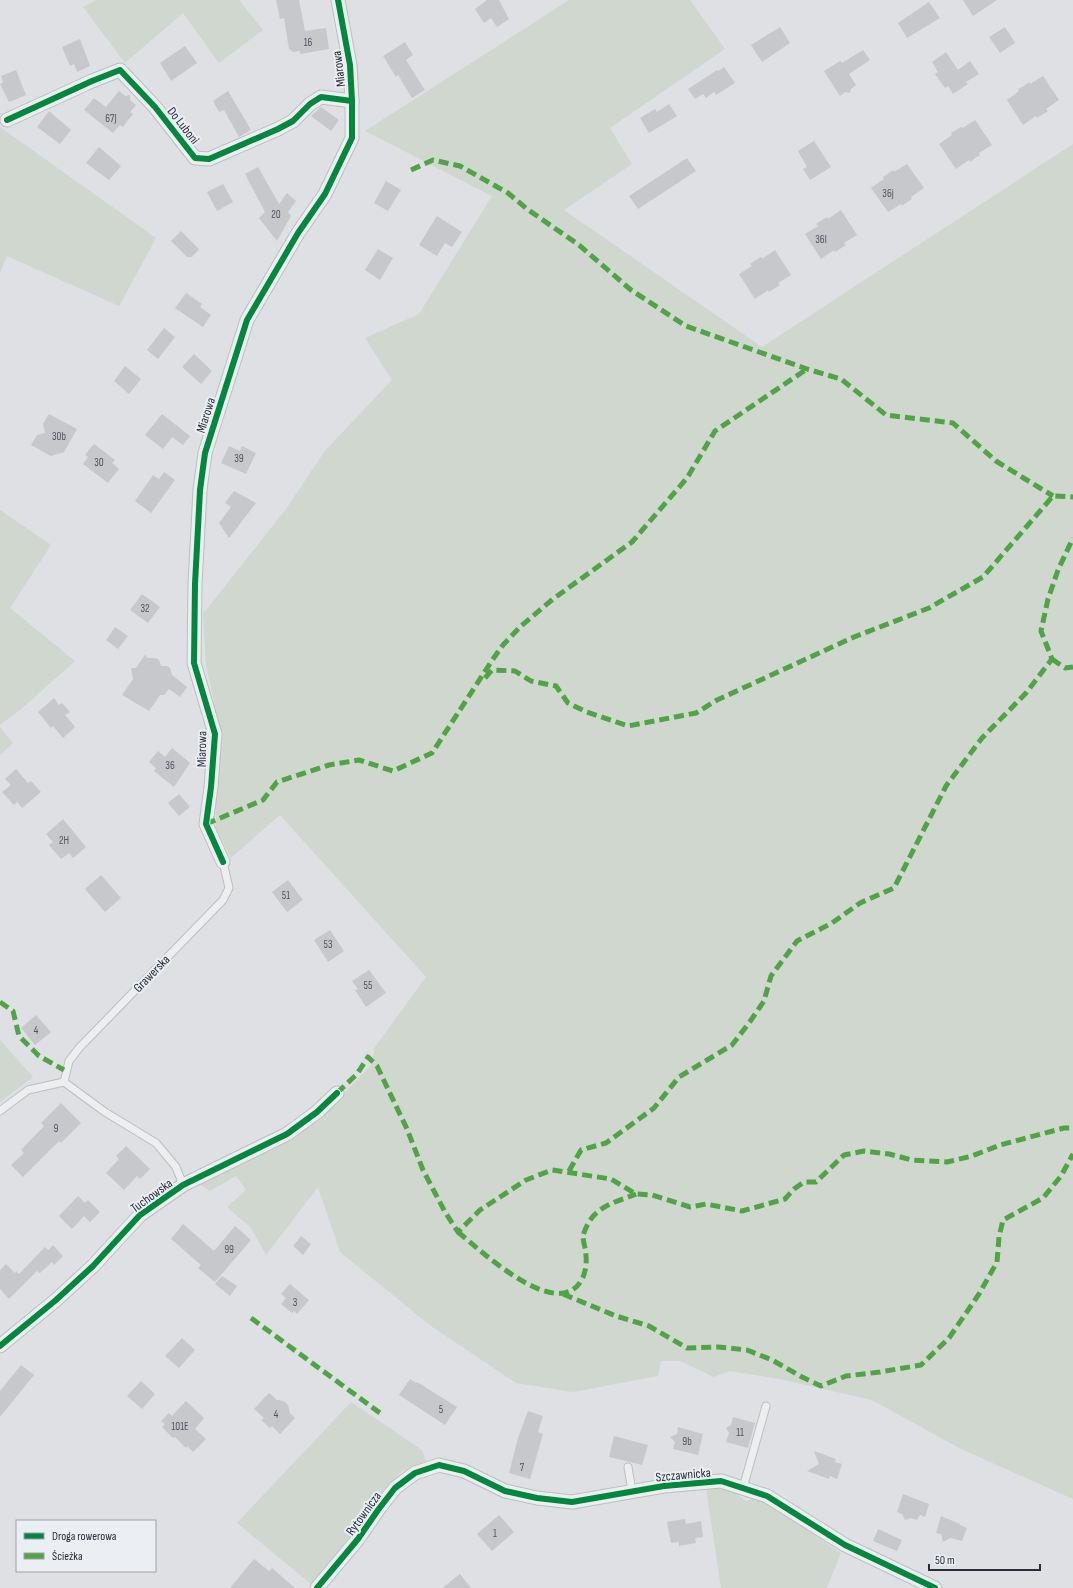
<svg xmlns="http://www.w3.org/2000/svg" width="1073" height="1588" font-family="'Sofia Sans Condensed',sans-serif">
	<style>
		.green { fill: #cfd7cf }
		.building { fill: #c7c8cb }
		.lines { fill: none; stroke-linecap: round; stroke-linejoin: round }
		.lane-casing { stroke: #bcbec1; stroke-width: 9 }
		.street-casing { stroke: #bcbec1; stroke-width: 15 }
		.lane { stroke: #edeef0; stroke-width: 7 }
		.street { stroke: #edeef0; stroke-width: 13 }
		.quiet { stroke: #51a445; stroke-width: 5; stroke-dasharray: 10 5; stroke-linecap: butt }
		.cycleway-casing { stroke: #ebeff3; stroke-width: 8 }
		.cycleway { stroke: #00873e; stroke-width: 6 }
		.labels { text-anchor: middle; stroke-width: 4; stroke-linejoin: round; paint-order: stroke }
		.number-label { font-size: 11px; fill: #505560 }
		.street-label { font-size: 13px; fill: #272e3b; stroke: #ebeff3 }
	</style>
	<rect width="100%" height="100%" fill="#dee0e3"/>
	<g class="green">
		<path d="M97,0H239L263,30L219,63L183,13L125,63L83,7Z"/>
		<path d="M569,0H690L725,49L610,128L632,164L564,210L762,347L1073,144V1499L959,1448L872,1400L779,1379L730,1371L714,1377L680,1361H661L658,1376L573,1392L516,1383L431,1326L340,1252L318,1187L266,1255L251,1228L227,1207L246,1190L236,1176L210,1191L197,1183L277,1146L318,1121L371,1065L375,1047L426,977L280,815L231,858L216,828L215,783L222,739L206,665L203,614L286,509L324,452L392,380L365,338L419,314L492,196L365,131Z"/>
		<path d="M0,127L156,238L119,306L7,256L0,273Z"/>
		<path d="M0,510L51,545L10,608L75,661L20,710L0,725Z"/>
		<path d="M0,727L13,743L0,755Z"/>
		<path d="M0,1040L33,1077L0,1102Z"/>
		<path d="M351,1402L422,1450L426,1461L402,1471L375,1499L361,1523L312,1585L237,1523Z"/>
		<path d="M706,1488L731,1490L746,1501L758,1497L841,1553L827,1588H721Z"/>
	</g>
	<g class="building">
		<path d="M276,0H299L305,31L326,28L329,49L300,54V51L293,52L289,49L284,18L280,19Z"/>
		<path d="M487,0H499L509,19L497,27L491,18L484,23L475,9Z"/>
		<path d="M963,0H997L973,16Z"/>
		<path d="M929,2L940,18L907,38L898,23Z"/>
		<path d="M780,27L790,43L762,62L751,45Z"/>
		<path d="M1005,27L1015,43L1000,53L989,37Z"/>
		<path d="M80,39L90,66L77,72L74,64L70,66L62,47Z"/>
		<path d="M405,42L413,55L406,60L425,90L412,98L398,75L396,77L383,56Z"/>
		<path d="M185,46L197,63L171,81L160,63Z"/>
		<path d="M863,50L870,60L849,74L856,85L851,89L850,93L845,92L840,96L824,71L840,61L842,63Z"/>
		<path d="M946,52L958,70L970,61L979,74L966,82L968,84L953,94L948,86L945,88L935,74L938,72L932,62Z"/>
		<path d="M724,67L735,83L716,95L714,92L706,98L703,94L695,99L688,89L717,70L718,71Z"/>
		<path d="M16,70L26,95L9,102L0,84L3,82L1,76Z"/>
		<path d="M1043,76L1059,100L1046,109L1048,111L1037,118L1036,116L1023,125L1007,100L1019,91L1018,89L1024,86L1029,82L1030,84Z"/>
		<path d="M119,91L125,96L130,95V100L136,105L130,112L133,114L128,120L123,127L120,125L113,133L84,110L94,98L106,107Z"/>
		<path d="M228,91L251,130L239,137L224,110L219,112L213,101Z"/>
		<path d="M669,104L677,116L649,133L640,118L655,109L657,112Z"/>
		<path d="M321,107L339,120L331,131L311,116Z"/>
		<path d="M49,111L71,130L60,144L37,127Z"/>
		<path d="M975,120L992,145L979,153L980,155L970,162L969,160L956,169L939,144L952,135L951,133L961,127L963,128Z"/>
		<path d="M814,141L831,167L810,180L803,169L807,167L798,151Z"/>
		<path d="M99,147L121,166L109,180L86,163Z"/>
		<path d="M687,158L696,171L638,209L629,196Z"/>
		<path d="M907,164L924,188L911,197L912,199L906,203L902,206L901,204L888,212L871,188L884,179L883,177L893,170L894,172Z"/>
		<path d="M258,167L279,204L287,193L296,201L288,212L291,216L277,241L259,218L265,212L245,174Z"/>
		<path d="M386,181L401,190L388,211L374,203Z"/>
		<path d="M223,184L233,202L217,211L207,192Z"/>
		<path d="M841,210L857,235L844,243L846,245L835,252L834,250L821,259L805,234L818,226L816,224L827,217L828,219Z"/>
		<path d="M437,216L462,232L452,247L445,243L437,256L419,245Z"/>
		<path d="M181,231L199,249L192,257H187L171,241Z"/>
		<path d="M378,249L393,258L380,280L365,270Z"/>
		<path d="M775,250L791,275L778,283L780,285L769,292L768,290L755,299L739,274L752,266L750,264L756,260L761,257L762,259Z"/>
		<path d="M186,293L202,304L200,307L211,315L203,327L175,308Z"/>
		<path d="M164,328L175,337L158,359L147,350Z"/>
		<path d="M194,354L212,371L201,384L182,367Z"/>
		<path d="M125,366L141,379L129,394L114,381Z"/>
		<path d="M49,414L77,429L64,452L51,456L31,445L37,435L45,433L43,424Z"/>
		<path d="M162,414L190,436L183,445L172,437L163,449L145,435Z"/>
		<path d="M94,444L115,460L112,463L119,469L108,483L83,464L88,457L85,455Z"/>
		<path d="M229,446L240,451L242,446L256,453L246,474L221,463Z"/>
		<path d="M164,472L175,480L151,513L135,501L153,475L159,479Z"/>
		<path d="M234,491L256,503L229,538L219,523L231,507L225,503Z"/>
		<path d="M142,594L160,607L148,623L130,610Z"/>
		<path d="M115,627L128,636L118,649L106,640Z"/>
		<path d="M145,655L148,658H156L159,660L161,666H167L170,668L172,675L187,687L180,697L169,689L164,695H160L149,711L122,695L133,679L131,668H136Z"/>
		<path d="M54,698L59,705L62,703L70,712L65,715L75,727L63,738L53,726L51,728L38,712Z"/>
		<path d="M172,748L190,763L174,787L154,771L156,768L149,762L158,751L165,757Z"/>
		<path d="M16,769L28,783L31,781L41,792L22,808L17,802L14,805L2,792L11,785L5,779Z"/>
		<path d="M179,794L190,807L179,816L168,803Z"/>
		<path d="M63,819L86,847L73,858L69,853L61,859L49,845L53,842L46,834Z"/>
		<path d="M101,875L121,898L105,912L85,889Z"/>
		<path d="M288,880L303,900L287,912L272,892Z"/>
		<path d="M330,930L344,951L328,962L314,940Z"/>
		<path d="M369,970L386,993L366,1007L355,990L358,989L352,981Z"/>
		<path d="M36,1015L51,1032L35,1045L21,1028Z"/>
		<path d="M61,1103L81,1123L61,1143L59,1141L23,1177L11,1165L24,1153L21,1150L44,1126L41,1123Z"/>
		<path d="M126,1146L150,1169L140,1179L137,1176L124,1190L106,1173L119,1159L116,1156Z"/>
		<path d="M78,1196L85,1203L88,1200L100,1212L90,1222L84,1216L72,1229L59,1216Z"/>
		<path d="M183,1224L214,1251L235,1226L251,1240L215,1282L198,1268L201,1265L171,1239Z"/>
		<path d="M301,1236L311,1244L303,1255L293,1246Z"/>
		<path d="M53,1245L63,1256L54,1265L52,1262L40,1273L37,1271L9,1299L0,1289V1270L6,1264L15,1273L16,1271L19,1274L45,1247L48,1250Z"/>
		<path d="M222,1276L237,1286L230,1296L215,1284Z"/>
		<path d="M290,1284L309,1300L297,1314L294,1311L292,1313L281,1304L286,1298L281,1294Z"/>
		<path d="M182,1338L195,1350L179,1368L165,1356Z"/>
		<path d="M21,1365L34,1375L0,1417V1391Z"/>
		<path d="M410,1379L416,1383L417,1382L457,1407L445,1425L399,1395Z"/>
		<path d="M141,1381L155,1394L142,1409L127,1396Z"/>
		<path d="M269,1393L277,1400H280L285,1402L288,1405L290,1413L295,1418L280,1434L272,1426L270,1428L261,1420L264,1418L254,1409Z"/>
		<path d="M186,1401L204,1418L195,1429L206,1439L193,1452L187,1446L186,1448L175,1437L173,1438L162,1427L165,1424L161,1421L169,1413L172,1416Z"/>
		<path d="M528,1411L543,1416L538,1432L543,1434L530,1479L509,1473L518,1438Z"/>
		<path d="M733,1417L755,1423L748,1448L726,1442L729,1433L726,1428L731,1425Z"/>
		<path d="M678,1427L703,1434L698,1455L673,1449L675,1442L670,1437L677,1434Z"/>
		<path d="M614,1436L648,1445L642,1465L609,1457Z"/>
		<path d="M814,1451L836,1459L835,1462L842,1464L837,1479L830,1476L829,1479L807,1471L819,1464Z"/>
		<path d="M903,1494L929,1504L925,1517L920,1515L917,1520L911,1518L905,1520L902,1514L897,1512Z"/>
		<path d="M499,1515L514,1532L492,1551L477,1534Z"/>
		<path d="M941,1516L960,1524V1525L967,1528L962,1541L950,1538L943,1542L941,1534L936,1533Z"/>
		<path d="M685,1519L686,1524L701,1521L703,1537L695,1538L696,1543L679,1546V1542L671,1543L667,1522Z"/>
		<path d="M878,1529L902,1540L897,1551L873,1541Z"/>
		<path d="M254,1559L269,1571L272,1568L295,1588H230Z"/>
		<path d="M460,1574L471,1588H442Z"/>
	</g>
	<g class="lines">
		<g class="lane-casing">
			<g id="lane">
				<path d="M64,1082L69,1061L80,1047L223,900L229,888L223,862"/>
				<path d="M64,1082L105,1112L156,1143L176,1167L183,1185"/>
				<path d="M0,1111L28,1090L64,1082"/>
				<path d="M628,1467L632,1491"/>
				<path d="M743,1488L766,1406"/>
			</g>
		</g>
		<g class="street-casing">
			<g id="street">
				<path d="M7,120L92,81L120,70L155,107L195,158L209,159L278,129L293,121L310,104L321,97L352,101"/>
				<path d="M223,862L206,824L211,787L215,734L194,663L195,584L200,490L205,453L247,320L298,233L325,194L352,138V101L350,65L338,0"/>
				<path d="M0,1346L56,1300L93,1266L140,1215L183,1185L287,1134L317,1112L337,1093"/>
				<path d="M317,1588L358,1539L378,1510L395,1488L415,1473L439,1465L464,1471L505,1491L537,1498L572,1502L664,1486L721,1481L767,1496L845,1545L935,1588"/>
			</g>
		</g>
		<use href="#lane" class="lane"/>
		<use href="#street" class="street"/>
		<g class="quiet">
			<path d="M411,170L433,160L460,166L508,193L527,209L579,245L631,290L686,326L807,369L841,379L886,415L953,423L996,461L1053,496"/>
			<path d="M1052,659L1065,668L1073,667"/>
			<path d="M485,678L492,670L515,671L531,681L556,686L568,703L587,712L628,726L696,713L717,700L854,637L929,608L983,577L1053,496L1073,497"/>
			<path d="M206,824L263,800L277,782L329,765L359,760L393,771L432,753L493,659L503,645L521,626L553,599L632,542L687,478L715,431L807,369"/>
			<path d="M0,1002L13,1011L19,1036L39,1056L64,1070"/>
			<path d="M337,1093L357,1074L368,1057L377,1066L407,1129L423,1170L445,1212L458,1232L480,1210L526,1180L552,1170L611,1179L636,1194L652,1195L690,1207L706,1204L742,1211L785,1199L794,1189L804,1182H816L844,1155L864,1151L889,1154L912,1160L947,1162L972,1156L1000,1145L1064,1128H1073"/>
			<path d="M569,1171L581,1150L606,1143L654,1108L679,1077L732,1045L749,1023L764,1001L771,976L797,941L832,923L860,903L894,888L946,786L982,738L1026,693L1052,659L1041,631L1048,599L1058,570L1073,538"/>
			<path d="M458,1232C480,1250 556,1322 581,1281C587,1271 587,1258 585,1248C584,1244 583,1239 583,1236C584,1232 587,1225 589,1222C599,1205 619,1201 636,1194"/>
			<path d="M563,1294L616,1316L649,1326L687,1348L718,1347L747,1350L772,1360L802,1377L821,1386L846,1376L880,1372L921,1365L949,1338L979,1294L997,1262L999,1237L1003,1220L1043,1198L1061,1176L1073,1154"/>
			<path d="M251,1318L380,1413"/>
		</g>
		<g class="cycleway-casing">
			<g id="cycleway">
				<path d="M7,120L92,81L120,70L155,107L195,158L209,159L278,129L293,121L310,104L321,97L352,101"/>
				<path d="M223,862L206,824L211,787L215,734L194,663L195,584L200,490L205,453L247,320L298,233L325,194L352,138V101L350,65L338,0"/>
				<path d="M0,1346L56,1300L93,1266L140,1215L183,1185L287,1134L317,1112L337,1093"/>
				<path d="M317,1588L358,1539L378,1510L395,1488L415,1473L439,1465L464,1471L505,1491L537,1498L572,1502L664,1486L721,1481L767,1496L845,1545L935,1588"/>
			</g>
		</g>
		<use href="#cycleway" class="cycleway"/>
	</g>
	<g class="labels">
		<g class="number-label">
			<text x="308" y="46">16</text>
			<text x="111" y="122">67J</text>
			<text x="888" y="197">36j</text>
			<text x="276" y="218">20</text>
			<text x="821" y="243">36l</text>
			<text x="59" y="440">30b</text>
			<text x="239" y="462">39</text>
			<text x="99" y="466">30</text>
			<text x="145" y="612">32</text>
			<text x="170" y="769">36</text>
			<text x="64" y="844">2H</text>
			<text x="286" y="899">51</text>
			<text x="328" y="948">53</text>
			<text x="368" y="989">55</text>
			<text x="36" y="1034">4</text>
			<text x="56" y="1132">9</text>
			<text x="229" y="1253">99</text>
			<text x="295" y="1306">3</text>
			<text x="441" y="1413">5</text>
			<text x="276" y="1418">4</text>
			<text x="180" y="1430">101E</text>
			<text x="740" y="1436">11</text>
			<text x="687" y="1445">9b</text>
			<text x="522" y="1471">7</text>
			<text x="495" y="1537">1</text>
		</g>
		<g class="street-label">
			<text transform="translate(338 69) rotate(-97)" y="5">Miarowa</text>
			<text transform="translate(184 125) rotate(52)" y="5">Do Luboni</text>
			<text transform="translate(205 415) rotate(-72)" y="5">Miarowa</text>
			<text transform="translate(201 749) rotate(-89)" y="5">Miarowa</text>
			<text transform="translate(151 973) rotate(-46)" y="5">Grawerska</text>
			<text transform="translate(151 1195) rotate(-36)" y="5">Tuchowska</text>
			<text transform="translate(683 1474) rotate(-5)" y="5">Szczawnicka</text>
			<text transform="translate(363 1513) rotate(-54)" y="5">Rytownicza</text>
		</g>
	</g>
	<rect x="16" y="1520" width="140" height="52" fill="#ebeff3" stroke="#9da2a9"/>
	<rect x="24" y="1533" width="20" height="6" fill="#00873e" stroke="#9da2a9"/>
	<text x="52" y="1540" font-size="12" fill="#272e3b">Droga rowerowa</text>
	<rect x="24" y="1553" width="20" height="6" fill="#51a445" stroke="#9da2a9"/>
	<text x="52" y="1560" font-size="12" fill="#272e3b">Ścieżka</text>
	<path d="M929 1564v6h111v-6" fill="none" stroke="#272e3b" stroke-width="2"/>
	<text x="935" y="1564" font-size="12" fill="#272e3b" stroke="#ebeff3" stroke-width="3" paint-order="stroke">50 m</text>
</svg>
